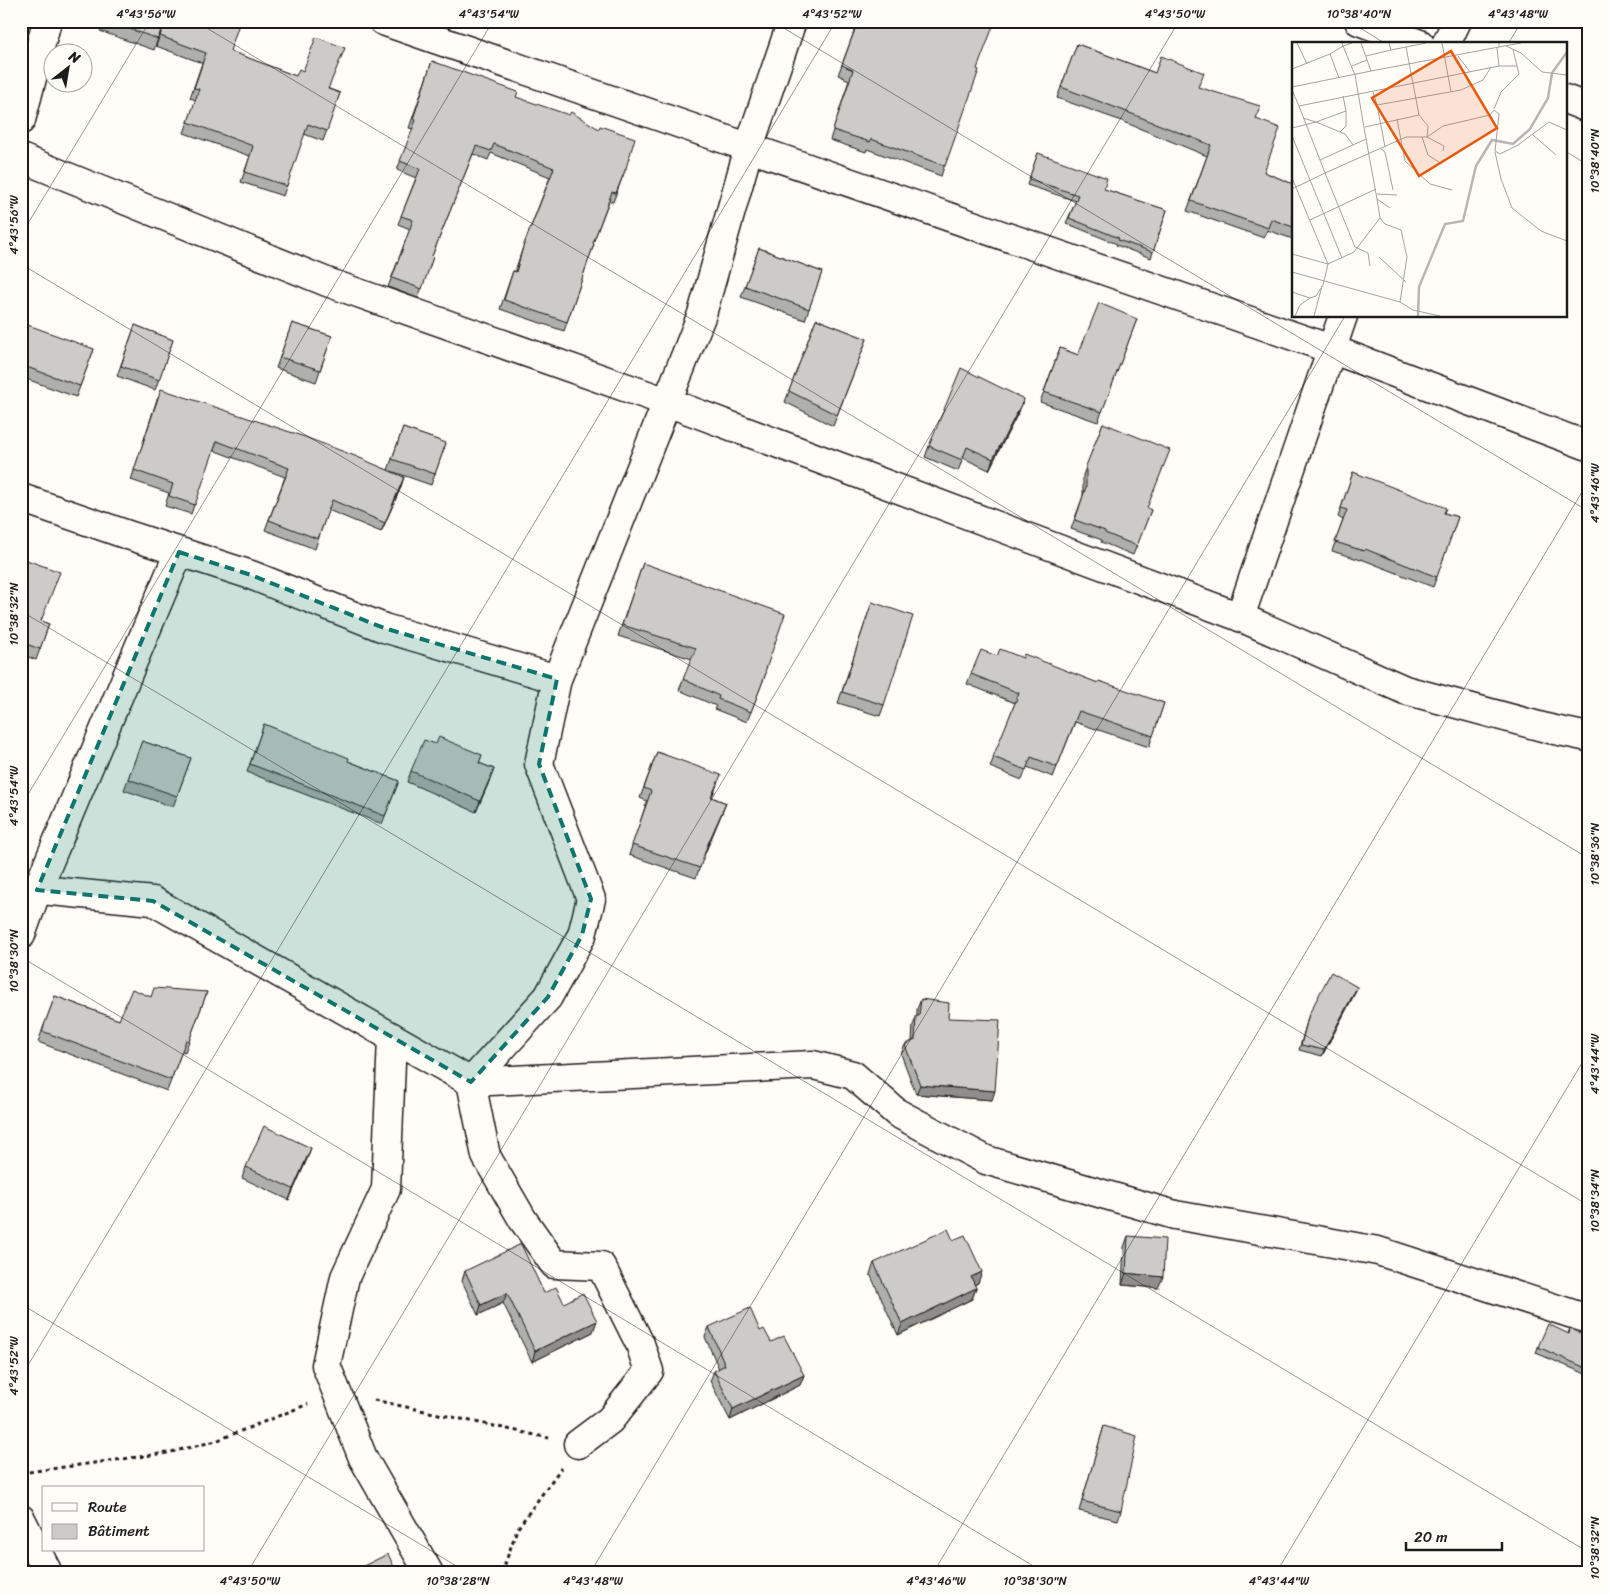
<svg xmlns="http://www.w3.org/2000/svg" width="1609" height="1594" font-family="Sriracha,sans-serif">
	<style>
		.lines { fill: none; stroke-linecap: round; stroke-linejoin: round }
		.minor-casing { stroke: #1c1c1c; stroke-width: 31 }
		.path { stroke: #1c1c1c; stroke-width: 3; stroke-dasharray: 4 4; stroke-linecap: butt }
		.minor { stroke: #fdfcf7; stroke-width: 28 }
		.wall { fill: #afafac; stroke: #1c1c1c }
		.shaded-wall { fill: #8f8e8c; stroke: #1c1c1c }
		.building { fill: #cccbc8; stroke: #1c1c1c }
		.marked { fill: #0f766e; fill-opacity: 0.2; stroke: #0f766e; stroke-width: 4; stroke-dasharray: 10 6; stroke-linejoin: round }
		.ticks { fill: none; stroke: #1c1c1c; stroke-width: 1; stroke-opacity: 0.45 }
		.inset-river { fill: none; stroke: #b7b6b2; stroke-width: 2.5 }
		.inset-road { fill: none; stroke: #a3a29f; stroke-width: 1 }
		.view { fill: #e8590c; fill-opacity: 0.15; stroke: #e8590c; stroke-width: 2.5 }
		.inset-edge { fill: none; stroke: #1c1c1c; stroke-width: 2.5 }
		.neatline { fill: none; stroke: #1c1c1c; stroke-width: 2 }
		.ticks-label { font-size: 12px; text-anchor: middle; fill: #1c1c1c }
	</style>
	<rect width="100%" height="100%" fill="#fdfcf7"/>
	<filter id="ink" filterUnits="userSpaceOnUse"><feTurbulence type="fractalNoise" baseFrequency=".02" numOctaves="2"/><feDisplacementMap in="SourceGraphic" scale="10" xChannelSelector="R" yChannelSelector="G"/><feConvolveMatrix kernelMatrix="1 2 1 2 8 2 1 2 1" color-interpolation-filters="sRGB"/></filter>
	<g filter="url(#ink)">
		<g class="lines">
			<g class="minor-casing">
				<g id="minor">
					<path d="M383,21L1331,349L1588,446"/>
					<path d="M1359,21L1420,44"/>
					<path d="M1446,44L1457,21"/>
					<path d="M1565,99L1588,108"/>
					<path d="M21,120L47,21"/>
					<path d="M21,158L327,282L667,402L1240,617L1405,690L1550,729L1588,737"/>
					<path d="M21,498L128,535L251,575L384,628L557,679"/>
					<path d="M1240,617L1343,316"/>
					<path d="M21,888L153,901L471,1082L813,1065L853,1075L897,1113L986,1160L1175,1215L1378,1251L1588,1319"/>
					<path d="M21,935L37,890L179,552"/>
					<path d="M392,1037L386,1189L345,1277L326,1365L363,1458L429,1573"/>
					<path d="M578,1444L610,1420L649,1371L640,1344L601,1266L554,1264L523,1220L486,1156L471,1082L548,997L582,935L591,899L539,764L557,679L702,314L749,147L792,21"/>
					<path d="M21,1519L48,1573"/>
				</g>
			</g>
			<g class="path">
				<path d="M374,1400L549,1438"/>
				<path d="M21,1473L167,1453L216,1441L308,1404"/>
				<path d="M502,1573L517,1529L561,1468"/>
			</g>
			<use href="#minor" class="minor"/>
		</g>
		<g class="wall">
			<path d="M104,21H164L154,50L100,31Z"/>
			<path d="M165,21L230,51L340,93L323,141L304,134L283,196L241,182L250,156L184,133L196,100L190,98L202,63L156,46Z"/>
			<path d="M858,21L977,69L941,176L867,149L866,152L830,140L849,80L838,75Z"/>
			<path d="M1077,44L1155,73L1198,87L1256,119L1264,172L1293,184V239L1267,230L1264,238L1187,211L1207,156L1119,120L1057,98Z"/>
			<path d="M432,61L516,97L626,168L613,202L609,201L593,243L594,244L564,331L500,309L513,271H515L523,247L550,177L491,153L488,160L473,154L432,256L433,257L418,298L388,287L410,229L398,224L416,178L397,170L413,129L409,128Z"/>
			<path d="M1038,153L1104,189L1167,210L1151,258L1116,245L1117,244L1066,223L1076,201L1027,185Z"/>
			<path d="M759,248L822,272L805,320L741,297Z"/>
			<path d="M816,319L867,339L833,426L785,402Z"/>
			<path d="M1137,319L1098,422L1040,402L1060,348L1078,355Z"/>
			<path d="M292,323L332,336L316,382L276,368Z"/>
			<path d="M135,325L173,340L155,390L117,376Z"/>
			<path d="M21,343L94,349L76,397L21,377Z"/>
			<path d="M157,399L388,470L403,428L446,443L431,485L391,471L401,487L381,532L328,510L315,549L265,530L285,477L213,450L191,514L165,506L169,493L131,480Z"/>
			<path d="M1020,409L989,470L963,458L958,471L925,457L929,446Z"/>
			<path d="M1103,423L1147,508L1151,510L1133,555L1101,542L1102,540L1071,529L1083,496V475Z"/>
			<path d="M1353,472L1444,513L1458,517L1433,587L1361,559V560L1332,551L1343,520L1338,517Z"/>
			<path d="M21,558L41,621L49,624L36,660L21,654Z"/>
			<path d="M643,563L766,673L747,722L714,709L716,706L679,690L692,659L618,636Z"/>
			<path d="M872,602L884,705L880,716L838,703Z"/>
			<path d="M997,656L1023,658L1098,683L1164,703L1149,747L1075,722L1053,777L1027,767L1022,780L990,767L1015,703L967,684L971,674Z"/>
			<path d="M264,724L348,761L399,781L382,824L247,772Z"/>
			<path d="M142,741L191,758L173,807L124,790Z"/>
			<path d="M436,744L482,755L479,763L494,769L476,812L407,782L411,771Z"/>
			<path d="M657,752L717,785L712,797L726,803L705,852L696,878L629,855L647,801L640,798Z"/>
			<path d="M1357,987L1355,993L1322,1056L1299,1050L1309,1014Z"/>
			<path d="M207,992L185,1052L182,1051L167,1091L38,1042L55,996L119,1020L151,997Z"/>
			<path d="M921,999L948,1018L992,1100L916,1094L901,1054L905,1045L912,1041L913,1025L917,1016V1009Z"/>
			<path d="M307,1159L289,1200L242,1178L246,1167Z"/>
			<path d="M1128,1236L1158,1288L1122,1285L1124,1247Z"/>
			<path d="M953,1240L978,1283L974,1285L976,1288L972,1299L898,1335L870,1274L874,1263Z"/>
			<path d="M465,1271L544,1293L564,1303L593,1332L532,1362L503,1303L478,1315L462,1281Z"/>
			<path d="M709,1327L760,1331L804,1375L800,1385L730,1420L710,1381L714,1371L719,1369L705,1337Z"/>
			<path d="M1570,1328L1588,1337V1375L1536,1353L1538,1347L1568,1334Z"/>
			<path d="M1104,1426L1121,1511L1118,1520L1079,1511Z"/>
		</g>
		<g class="shaded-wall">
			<path d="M1024,399L1020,409L989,470L993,459Z"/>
			<path d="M404,477L401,487L381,532L385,523Z"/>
			<path d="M494,769L490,780L476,812L480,801Z"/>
			<path d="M726,803L722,813L704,856L707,846Z"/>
			<path d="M1357,987L1355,993L1322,1056L1324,1050Z"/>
			<path d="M920,1085L995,1091L992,1100L916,1094Z"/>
			<path d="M311,1148L307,1159L289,1200L293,1189Z"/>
			<path d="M982,1272L978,1283L967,1288L971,1277Z"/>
			<path d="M1126,1273L1163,1277L1158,1288L1122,1285Z"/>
			<path d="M976,1288L972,1299L898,1335L902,1324Z"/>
			<path d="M507,1293L503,1303L478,1315L481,1305Z"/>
			<path d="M597,1321L593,1332L532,1362L535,1351Z"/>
			<path d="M804,1375L800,1385L730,1420L733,1409Z"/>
		</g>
		<g class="building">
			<path d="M107,21H164L158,39Z"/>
			<path d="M165,21H240L230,51L296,76L299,69L303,71L316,37L345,48L328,89L340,93L327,131L308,124L287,186L245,172L253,146L188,122L199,89L194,88L206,53L160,36Z"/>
			<path d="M858,21H995L977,69L979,70L945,166L871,139L870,142L833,130L853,70L842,65Z"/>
			<path d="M1077,44L1155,73L1161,56L1204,73L1198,87L1260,106L1256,119L1280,128L1264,172L1293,184V227L1271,219L1268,228L1191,201L1211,145L1122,110L1061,87Z"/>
			<path d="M432,61L518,92L516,97L569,115L571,112L599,129L600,126L635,138L626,168L616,193L612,192L593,243L594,244L567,322L504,300L513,271L516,272L523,247L554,168L494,144L491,151L476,146L432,256L433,257L422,289L392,278L413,220L401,216L420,169L400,161L416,120L413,119Z"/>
			<path d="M1038,153L1107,178L1104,189L1167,210L1153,252L1118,240L1119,238L1069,218L1078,195L1029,179Z"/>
			<path d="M759,248L822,272L809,309L745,286Z"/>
			<path d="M1099,303L1137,319L1102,412L1044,392L1060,348L1078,355Z"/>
			<path d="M816,319L867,339L837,415L789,391Z"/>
			<path d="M292,323L332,336L320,370L280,357Z"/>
			<path d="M28,325L94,349L80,386L21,365V343Z"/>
			<path d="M135,325L173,340L159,380L121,366Z"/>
			<path d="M961,368L1024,399L993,459L967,447L962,460L929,446Z"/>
			<path d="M161,389L305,437L355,456L404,477L385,523L332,500L318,539L269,520L289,468L217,441L195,505L169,496L173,484L134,470Z"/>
			<path d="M1103,423L1170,450L1147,508L1151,510L1137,546L1105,533V531L1075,520L1086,487V466Z"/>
			<path d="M403,428L446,443L435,474L392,459Z"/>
			<path d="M1353,472L1446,508L1444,513L1458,517L1437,577L1365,549L1364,551L1335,542L1347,510L1341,508Z"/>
			<path d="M21,558L60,572L41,621L49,624L40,649L23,643L21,649Z"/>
			<path d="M643,563L785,614L765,672L766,673L751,712L718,699L719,696L683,679L696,648L622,625Z"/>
			<path d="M872,602L913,616L884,705L842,692Z"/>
			<path d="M1000,649L1023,658L1024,654L1098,683L1099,681L1164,703L1153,736L1079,711L1057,767L1031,757L1026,770L993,757L1019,693L971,674L981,650L997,656Z"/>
			<path d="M264,724L349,758L348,761L399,781L385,816L250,764Z"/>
			<path d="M439,737L482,755L479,763L494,769L480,801L411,771L424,740L436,744Z"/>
			<path d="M142,741L191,758L177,796L128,779Z"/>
			<path d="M657,752L721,775L711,797L726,803L707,846L700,868L632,845L651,791L644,788Z"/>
			<path d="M1331,972L1357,987L1324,1050L1301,1045L1309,1014Z"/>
			<path d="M154,988L207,992L189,1041L186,1040L171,1080L42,1031L55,996L119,1020L132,989L151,997Z"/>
			<path d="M921,999L949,1003L948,1018L1000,1020L995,1091L920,1085L905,1045L915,1040L916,1016H919Z"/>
			<path d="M264,1126L311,1148L293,1189L246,1167Z"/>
			<path d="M948,1229L953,1240L965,1235L982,1272L971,1277L976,1288L902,1324L874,1263Z"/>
			<path d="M1128,1236L1165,1239L1163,1277L1126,1273Z"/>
			<path d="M521,1244L544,1293L556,1287L564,1303L583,1293L597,1321L535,1351L507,1293L481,1305L465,1271Z"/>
			<path d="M750,1308L760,1331L764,1329L771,1342L784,1336L804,1375L733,1409L714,1371L725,1365L709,1327Z"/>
			<path d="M1548,1324L1569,1334L1570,1328L1588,1337V1369L1538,1347Z"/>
			<path d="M1104,1426L1137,1436L1121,1511L1082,1501Z"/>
			<path d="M388,1554L397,1573H349Z"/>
		</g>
	</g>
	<path class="marked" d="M179,552L251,575L384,628L557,679L539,764L591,899L582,935L548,997L471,1082L153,901L37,890Z"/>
	<path class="ticks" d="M195,21L1588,858M772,21L1588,511M1349,21L1386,44M1508,44L1522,21M1565,151L1588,165M21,235L150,21M21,264L1588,1205M21,611L1588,1552M21,806L493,21M21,957L1045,1573M21,1304L468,1573M21,1377L836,21M247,1573L1179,21M590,1573L1345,316M933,1573L1588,482M1276,1573L1588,1053"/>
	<g transform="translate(1292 42)">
		<rect width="275" height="275" fill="#fdfcf7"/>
		<path class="inset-river" d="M126,274L127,245L153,182L171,179L184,124L200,98L221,102L238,87L256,56L260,31L275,10"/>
		<path class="inset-road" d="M5,1L15,22M150,1L159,50M214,4L229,11L250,30L275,33M114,5L134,1M207,5L229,1M205,6L207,24M99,8L114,5L127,73L136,84L135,95L152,104L151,109M38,12L51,4L50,1M74,14L99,8L97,1M166,14L178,30M60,24L75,18M0,27L38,12L47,36M79,29L207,5V1M0,45L79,29L69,1M0,48L7,64L207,24H225M81,50L85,63L169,48L191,38L199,25M51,54L54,69M85,63L93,105M7,64L28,118L74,97L63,33L51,4L60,1M202,67L209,50L227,32L221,8M11,76L24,80L54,69V84L48,90M105,77L113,119L138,142L160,148M73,85L127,73M0,86L24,80L53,92L61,103M241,93L264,113M0,94L50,216M130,95L136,113L150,122M74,97L85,157M89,107L93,110L101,148M203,110L209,137L220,166L249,189L275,199M28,118L33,131L114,95H135L151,84L198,73L202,68L207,72L203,109L208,112L226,103L257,80L275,88M0,136L36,222L31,243L24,254L18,256L0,250M0,147L33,131L63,205L76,211L78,224M85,152L105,153M18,178L84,147M0,212L36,222L62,210L88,176M87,215L114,240M0,230L108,260L115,215L109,188L93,182L88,176L85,157L98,166M108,260L121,268L148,274M3,274L8,263L18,256M22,274L30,244"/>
		<path class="view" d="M159,9L205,86L127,134L80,56Z"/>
		<rect width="275" height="275" class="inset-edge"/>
	</g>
	<rect width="1609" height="1594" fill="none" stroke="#fdfcf7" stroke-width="55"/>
	<rect x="42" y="1486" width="162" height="65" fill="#fdfcf7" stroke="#a3a29f"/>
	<rect x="52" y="1503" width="25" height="8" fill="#fdfcf7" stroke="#a3a29f"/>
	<text x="88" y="1512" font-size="15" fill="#1c1c1c">Route</text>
	<rect x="52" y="1524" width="25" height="15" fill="#cccbc8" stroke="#a3a29f"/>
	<text x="88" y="1536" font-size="15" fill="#1c1c1c">Bâtiment</text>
	<g transform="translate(68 68) rotate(31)"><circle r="24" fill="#fdfcf7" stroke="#a3a29f"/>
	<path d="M0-4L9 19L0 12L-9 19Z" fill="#1c1c1c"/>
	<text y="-8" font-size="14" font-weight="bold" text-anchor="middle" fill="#1c1c1c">N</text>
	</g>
	<path d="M1406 1542v8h96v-8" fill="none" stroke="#1c1c1c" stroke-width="2.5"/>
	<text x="1414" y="1542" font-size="15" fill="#1c1c1c" stroke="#fdfcf7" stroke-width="4" paint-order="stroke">20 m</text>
	<rect x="28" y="28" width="1554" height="1538" class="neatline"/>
	<g class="ticks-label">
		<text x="146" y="18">4°43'56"W</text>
		<text x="489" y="18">4°43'54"W</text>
		<text x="832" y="18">4°43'52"W</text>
		<text x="1175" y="18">4°43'50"W</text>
		<text x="1359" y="18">10°38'40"N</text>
		<text x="1518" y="18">4°43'48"W</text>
		<text transform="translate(1595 161) rotate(-90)" y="4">10°38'40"N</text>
		<text transform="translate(14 225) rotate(-90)" y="4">4°43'56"W</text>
		<text transform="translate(1595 493) rotate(-90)" y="4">4°43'46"W</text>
		<text transform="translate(14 614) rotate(-90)" y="4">10°38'32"N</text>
		<text transform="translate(14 796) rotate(-90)" y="4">4°43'54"W</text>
		<text transform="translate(1595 854) rotate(-90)" y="4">10°38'36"N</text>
		<text transform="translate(14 961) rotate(-90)" y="4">10°38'30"N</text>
		<text transform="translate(1595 1064) rotate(-90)" y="4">4°43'44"W</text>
		<text transform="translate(1595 1201) rotate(-90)" y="4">10°38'34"N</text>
		<text transform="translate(14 1366) rotate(-90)" y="4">4°43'52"W</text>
		<text transform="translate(1595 1548) rotate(-90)" y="4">10°38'32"N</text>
		<text x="250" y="1585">4°43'50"W</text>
		<text x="458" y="1585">10°38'28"N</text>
		<text x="593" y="1585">4°43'48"W</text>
		<text x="936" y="1585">4°43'46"W</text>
		<text x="1035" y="1585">10°38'30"N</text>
		<text x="1279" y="1585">4°43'44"W</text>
	</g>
</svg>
